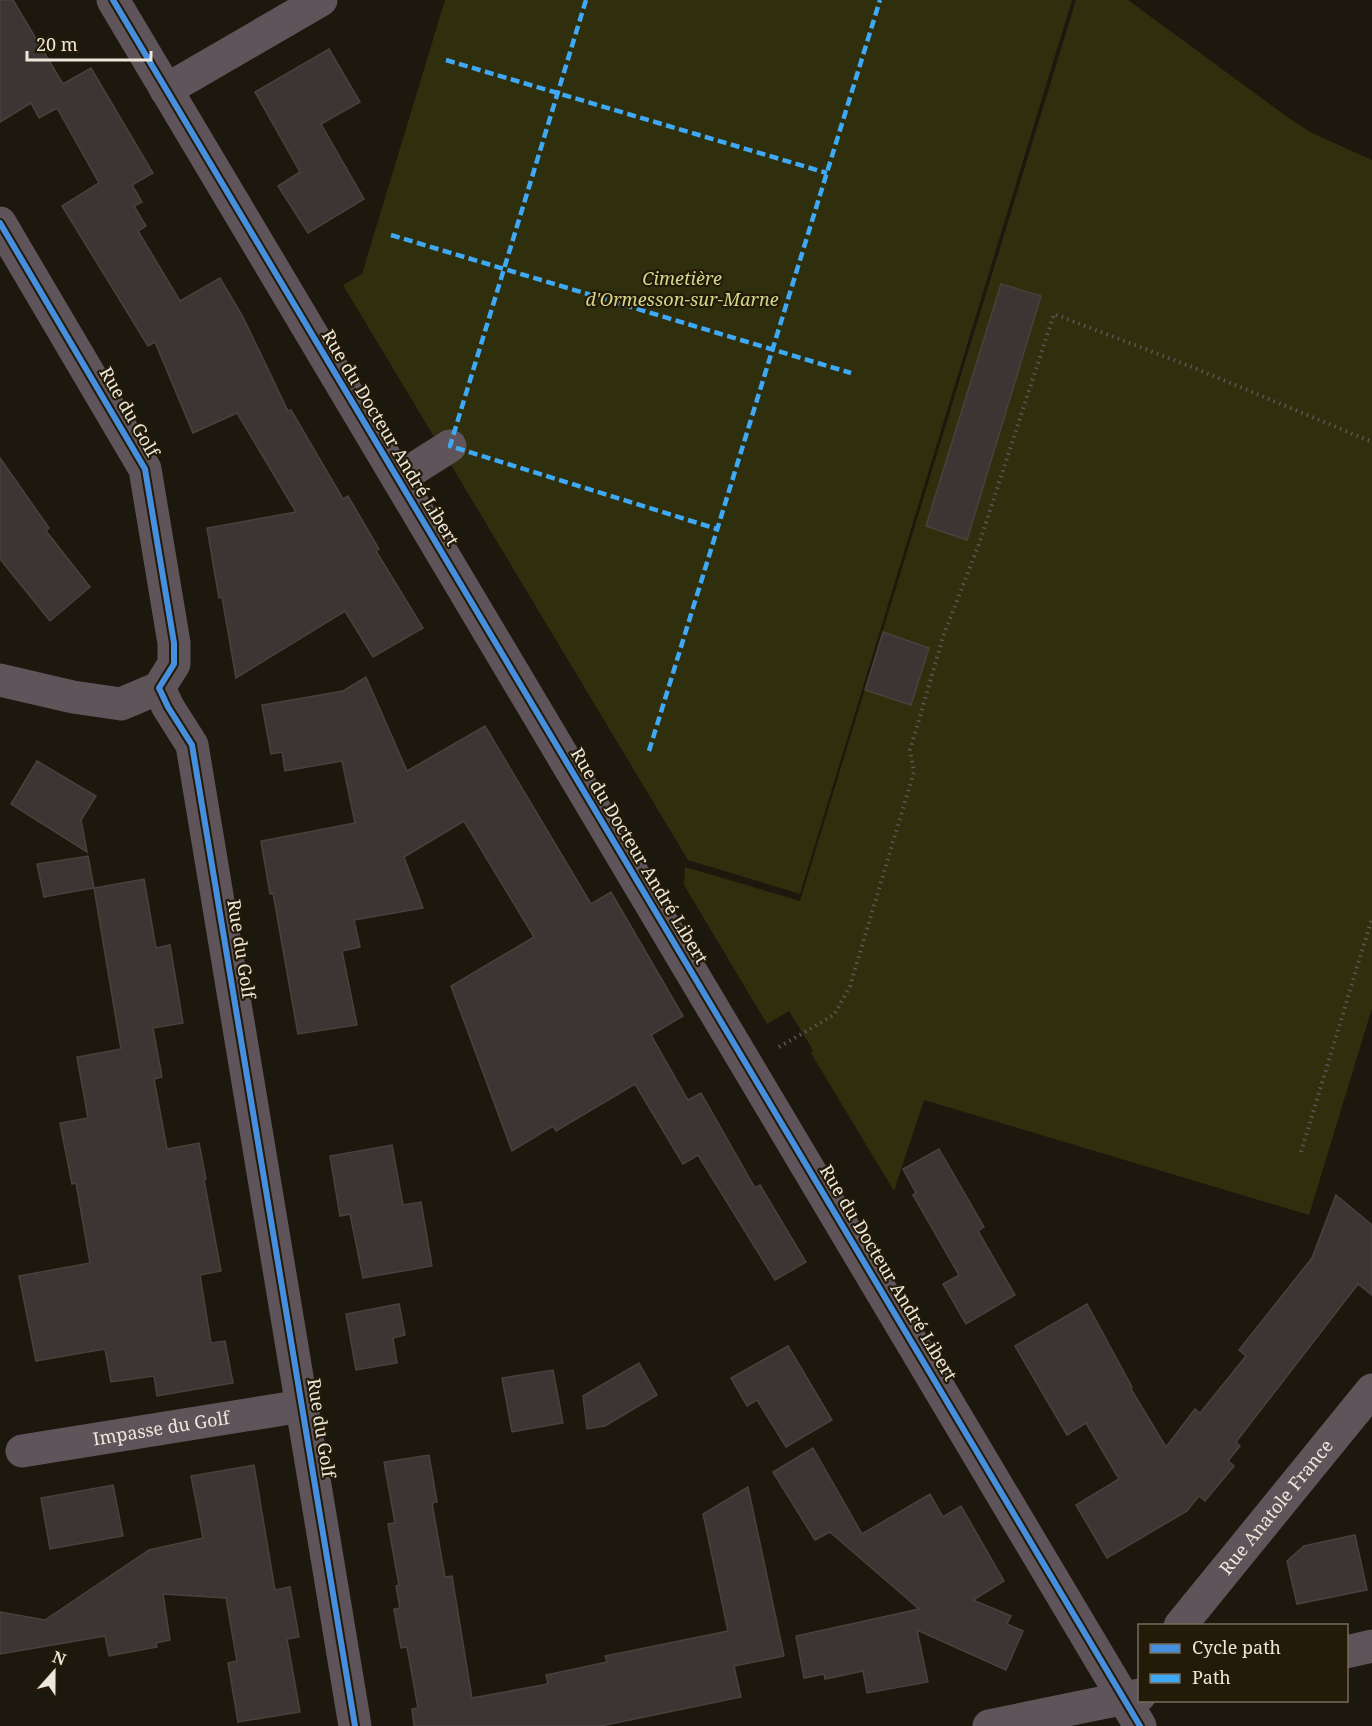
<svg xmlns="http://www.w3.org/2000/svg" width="1372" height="1726" font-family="'Noto Serif',serif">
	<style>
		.green { fill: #2f2f0d }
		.building { fill: #3b3633; stroke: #48413e; stroke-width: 1.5 }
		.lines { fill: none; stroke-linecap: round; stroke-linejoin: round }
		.path { stroke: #5d5455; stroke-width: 4; stroke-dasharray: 1.5 4.5; stroke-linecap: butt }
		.minor { stroke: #5f545a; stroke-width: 33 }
		.quiet { stroke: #3fa9f5; stroke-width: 4.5; stroke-dasharray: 9 4.5; stroke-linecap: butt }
		.cycleway-casing { stroke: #231a08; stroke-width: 10 }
		.cycleway { stroke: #468fdf; stroke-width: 6 }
		.labels { text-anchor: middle; stroke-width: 4.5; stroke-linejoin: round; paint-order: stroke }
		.park-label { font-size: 18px; font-style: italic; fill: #d4d78b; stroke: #231a08 }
		.street-label { font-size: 18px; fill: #ede7db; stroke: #231a08 }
	</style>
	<rect width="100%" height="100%" fill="#1d180e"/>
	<g class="green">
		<path d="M445,0H1072L800,894L688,860L343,285L362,274Z"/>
		<path d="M1076,0H1128L1290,119L1314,134L1372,160V1008L1309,1215L924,1100L894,1191L811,1053L813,1050L789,1011L767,1024L684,885L685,867L800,901Z"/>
	</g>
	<g class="building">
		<path d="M0,0H13L63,84L91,68L153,173L132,185L142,202L134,206L146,226L138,231L180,301L220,278L243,317L288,411L291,410L343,499L348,496L379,549L376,551L423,628L373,657L345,611L236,678L222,597L219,598L207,528L296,512L237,413L193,433L155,342L148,346L62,206L99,183L57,108L39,118L31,103L0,122Z"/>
		<path d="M329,49L360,102L321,124L364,199L308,233L278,186L300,172L255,92Z"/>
		<path d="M1001,284L1041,296L967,540L926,526Z"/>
		<path d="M0,458L49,528L46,531L90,587L50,621L0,559Z"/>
		<path d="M883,632L929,648L911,705L865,690Z"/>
		<path d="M366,677L407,771L485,726L591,904L611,892L683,1016L651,1035L688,1100L701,1093L755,1188L760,1185L806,1262L775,1280L698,1155L683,1164L635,1084L556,1131L553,1126L512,1151L451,986L534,937L464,821L404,857L423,908L354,920L360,947L342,951L357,1025L298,1034L273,893L270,894L261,841L355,823L342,761L285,771L282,752L271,754L262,705L343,691Z"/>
		<path d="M37,761L96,796L81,820L87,852L11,804Z"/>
		<path d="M88,856L94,888L44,897L37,864Z"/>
		<path d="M144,879L156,948L170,945L183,1023L153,1028L162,1077L154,1079L167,1149L199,1143L206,1179L204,1180L221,1271L200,1275L211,1343L225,1341L233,1383L157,1396L154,1376L111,1382L105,1349L36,1361L19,1276L90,1263L76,1183L72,1184L60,1123L88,1118L77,1057L121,1049L94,888Z"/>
		<path d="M392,1145L403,1205L421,1202L432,1266L363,1278L350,1214L340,1216L330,1156Z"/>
		<path d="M939,1149L984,1227L978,1231L1015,1295L966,1324L943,1284L959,1275L913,1195L916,1193L903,1169Z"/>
		<path d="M1336,1195L1372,1225V1295L1358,1284L1236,1442L1240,1446L1228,1461L1234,1466L1205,1501L1199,1496L1187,1511L1107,1558L1076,1505L1119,1479L1086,1423L1067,1435L1015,1346L1087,1304L1132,1387L1131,1389L1166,1447L1195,1409L1200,1413L1246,1356L1239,1350L1312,1258Z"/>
		<path d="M399,1304L405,1335L393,1338L397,1363L356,1370L346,1314Z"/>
		<path d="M788,1346L832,1420L786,1447L757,1400L747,1406L731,1378Z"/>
		<path d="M639,1363L657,1395L605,1426L587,1429L583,1396Z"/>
		<path d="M553,1370L563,1423L512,1432L502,1378Z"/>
		<path d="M813,1448L862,1534L930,1494L943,1517L961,1506L1004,1581L973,1600L1011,1616L1007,1624L1023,1631L1006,1670L917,1630L928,1682L867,1693L863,1671L825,1679L824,1674L804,1678L796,1636L919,1609L830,1532L815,1540L773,1472Z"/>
		<path d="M429,1455L437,1502L432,1503L445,1577L452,1576L472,1698L548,1684L546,1675L607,1662L605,1656L728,1631L703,1514L748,1487L784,1656L734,1666L741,1697L601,1726H414L412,1709L418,1708L407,1647L401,1648L394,1609L400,1608L396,1586L399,1585L388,1524L395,1523L384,1462Z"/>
		<path d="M254,1465L275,1590L290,1587L299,1637L287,1639L300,1712L238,1722L228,1663L237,1661L226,1598L163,1594L170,1640L156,1643L157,1647L109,1656L105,1636L0,1654V1612L45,1620L149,1550L203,1538L191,1476Z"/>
		<path d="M113,1485L123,1536L50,1549L41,1498Z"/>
		<path d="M1355,1535L1367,1590L1297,1604L1287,1561L1304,1546Z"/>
	</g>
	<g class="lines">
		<g class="path">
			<path d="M779,1047L834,1015L850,986L914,772L910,750L944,634L979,544L1054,314L1192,367L1372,442"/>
			<path d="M1301,1152L1372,918"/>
		</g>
		<g class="minor">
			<path d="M113,0L1140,1726"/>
			<path d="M166,90L321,0"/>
			<path d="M0,223L145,469L174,643V664L159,688L168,707L192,745L355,1726"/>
			<path d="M398,479L450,446"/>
			<path d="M0,680L73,697L121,704L159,688"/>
			<path id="s1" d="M22,1451L302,1406"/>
			<path id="s2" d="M1180,1626L1372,1390"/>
			<path d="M1346,1652L1372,1646"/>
			<path d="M989,1726L1140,1695"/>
		</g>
		<g class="quiet">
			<path d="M586,0L450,446L717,529"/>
			<path d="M446,60L827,173"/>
			<path d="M391,235L851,373"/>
			<path d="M649,751L880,0"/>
		</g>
		<g class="cycleway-casing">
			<g id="cycleway">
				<path d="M113,0L1140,1726"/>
				<path d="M0,223L145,469L174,643V664L159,688L168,707L192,745L355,1726"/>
			</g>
		</g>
		<use href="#cycleway" class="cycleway"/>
	</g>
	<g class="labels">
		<g class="park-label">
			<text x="682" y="285">Cimetière<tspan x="682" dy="21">d'Ormesson-sur-Marne</tspan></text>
		</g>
		<g class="street-label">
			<text transform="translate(129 412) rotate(60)" y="6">Rue du Golf</text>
			<text transform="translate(390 438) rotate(59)" y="6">Rue du Docteur André Libert</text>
			<text transform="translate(639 856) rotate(59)" y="6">Rue du Docteur André Libert</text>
			<text transform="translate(241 949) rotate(81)" y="6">Rue du Golf</text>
			<text transform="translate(888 1273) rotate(59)" y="6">Rue du Docteur André Libert</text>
			<text transform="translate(321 1428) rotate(81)" y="6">Rue du Golf</text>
			<text dy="6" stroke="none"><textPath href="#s1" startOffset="141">Impasse du Golf</textPath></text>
			<text dy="6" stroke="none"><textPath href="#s2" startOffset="153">Rue Anatole France</textPath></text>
		</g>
	</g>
	<rect x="1138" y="1624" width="210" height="78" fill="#231a08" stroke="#746c5c" stroke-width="1.5"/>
	<rect x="1150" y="1644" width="30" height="9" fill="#468fdf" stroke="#746c5c" stroke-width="1.5"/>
	<text x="1192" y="1654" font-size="18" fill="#ede7db">Cycle path</text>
	<rect x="1150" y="1674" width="30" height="9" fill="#3fa9f5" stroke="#746c5c" stroke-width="1.5"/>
	<text x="1192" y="1684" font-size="18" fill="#ede7db">Path</text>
	<g transform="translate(54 1672) rotate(21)" stroke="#231a08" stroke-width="4.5" paint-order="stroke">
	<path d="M0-4.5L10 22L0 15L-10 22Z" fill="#ede7db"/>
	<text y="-9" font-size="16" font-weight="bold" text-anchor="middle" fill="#ede7db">N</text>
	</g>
	<path d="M27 51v9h124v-9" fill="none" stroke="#ede7db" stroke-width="3"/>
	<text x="36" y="51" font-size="18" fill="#ede7db" stroke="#231a08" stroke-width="4.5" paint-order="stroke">20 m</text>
</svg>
